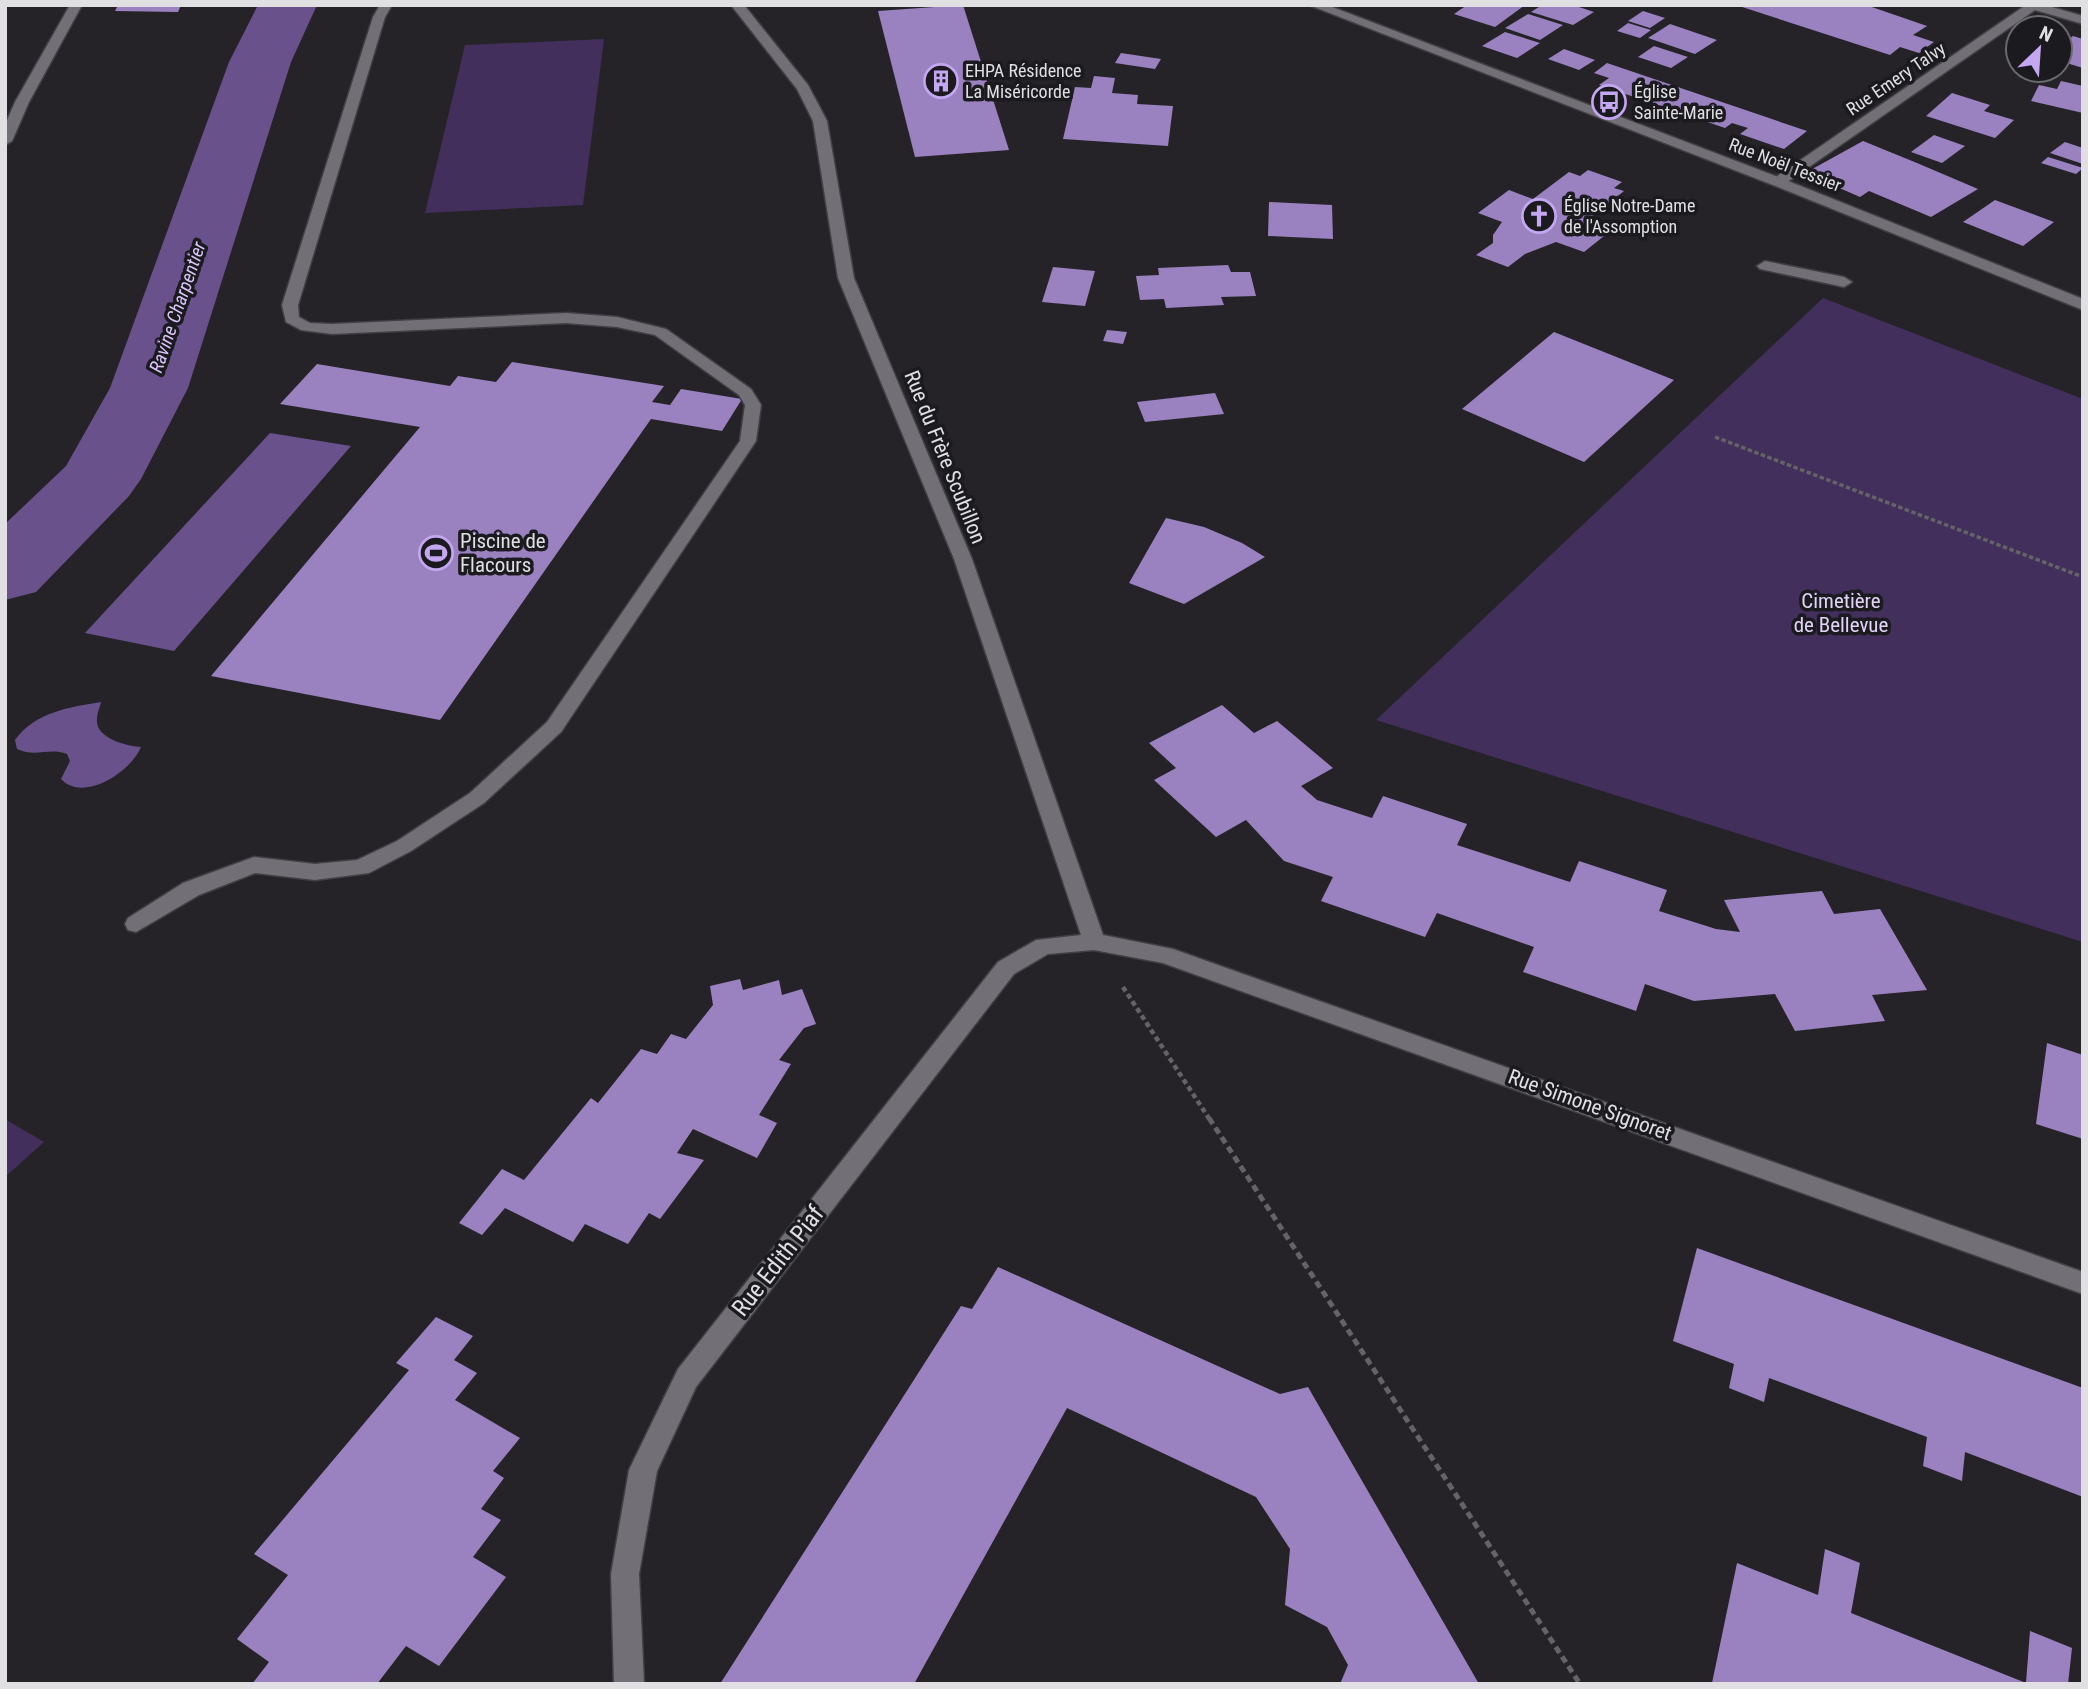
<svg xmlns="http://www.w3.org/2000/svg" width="2088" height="1689" font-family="'Roboto Condensed',sans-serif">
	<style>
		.green { fill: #422f5b }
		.water { fill: #69518c }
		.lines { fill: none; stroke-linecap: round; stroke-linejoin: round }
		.river { fill: #69518c; fill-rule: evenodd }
		.building { fill: #9a82c0 }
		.service-casing { stroke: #403f43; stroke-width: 3 }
		.minor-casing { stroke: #403f43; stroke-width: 3 }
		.secondary-casing { stroke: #403f43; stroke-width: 3 }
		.path-far2 { stroke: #646367; stroke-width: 3.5; stroke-dasharray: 4.5 2.5; stroke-linecap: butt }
		.path-far1 { stroke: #646367; stroke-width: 4.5; stroke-dasharray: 5 3.5; stroke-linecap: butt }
		.path { stroke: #646367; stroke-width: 5; stroke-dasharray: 7 4.5; stroke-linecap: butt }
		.service { fill: #727076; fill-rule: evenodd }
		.minor { fill: #727076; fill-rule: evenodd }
		.secondary { fill: #727076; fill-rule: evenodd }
		.labels { text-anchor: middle; stroke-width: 7; stroke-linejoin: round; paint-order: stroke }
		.far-poi-label { font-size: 18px; fill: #e0dfe2; stroke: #1b1a1f; text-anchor: start }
		.far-street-label { font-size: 18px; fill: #e0dfe2; stroke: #1b1a1f }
		.far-water-label { font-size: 19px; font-style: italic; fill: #d9c5f9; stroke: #1b1a1f }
		.street-label { font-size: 21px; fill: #e0dfe2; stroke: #1b1a1f }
		.poi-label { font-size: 21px; fill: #e0dfe2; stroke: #1b1a1f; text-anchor: start }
		.park-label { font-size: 21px; fill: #e0d3f7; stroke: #1b1a1f }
		.near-street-label { font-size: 24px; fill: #e0dfe2; stroke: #1b1a1f }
	</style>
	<rect width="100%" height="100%" fill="#252328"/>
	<g class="green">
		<path d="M604,39L583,205L425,213L465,45Z"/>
		<path d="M1823,298L2083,399V942L1376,720Z"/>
		<path d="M5,1119L44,1142L5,1177Z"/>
	</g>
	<g class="water">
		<path d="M270,433L351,446L174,651L85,633Z"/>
		<path d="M101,702C100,707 97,713 97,719C95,738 126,746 141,747C131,772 83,803 61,779L70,761L67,754C48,747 37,758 17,749L15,740C35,712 70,707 101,702Z"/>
	</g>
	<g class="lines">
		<path class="river" d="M258,5H317L291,62L188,388L141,479L129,496L36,592L5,600V524L66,466L110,388L229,62Z"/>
	</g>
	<g class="building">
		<path d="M118,5H181L178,12L115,11Z"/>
		<path d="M963,5L1009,150L915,157L878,11Z"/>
		<path d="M1467,5H1525L1495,27L1454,14Z"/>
		<path d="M1542,5H1573L1594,12L1573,25L1531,12Z"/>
		<path d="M1866,5L1927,26L1913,35L1934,42L1919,53L1900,47L1890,55L1739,6Z"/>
		<path d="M1643,11L1665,18L1650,28L1628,21Z"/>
		<path d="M1528,14L1563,25L1540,40L1505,28Z"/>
		<path d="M1628,23L1651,30L1640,38L1617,31Z"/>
		<path d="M1670,24L1717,40L1695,54L1648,38Z"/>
		<path d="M1505,32L1540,43L1517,58L1482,46Z"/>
		<path d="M2073,36L2083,39V68L2060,61V46Z"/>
		<path d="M1654,46L1688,57L1671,68L1638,57Z"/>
		<path d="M1564,49L1595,60L1579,70L1548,59Z"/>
		<path d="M1121,53L1161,59L1155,69L1115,63Z"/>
		<path d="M1607,63L1807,131L1784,149L1740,134L1748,128L1732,123L1725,128L1599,85L1609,78L1594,73Z"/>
		<path d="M1094,76L1115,78L1112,93L1138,95L1137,104L1173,106L1168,146L1063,139L1075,87L1091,88Z"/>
		<path d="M2061,81L2083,86V113L2031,101L2039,85L2057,89Z"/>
		<path d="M1952,93L1990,105L1984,111L2014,120L1995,138L1926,116Z"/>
		<path d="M1934,135L1965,146L1942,163L1911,152Z"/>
		<path d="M1863,141L1917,163L1978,189L1931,217L1869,191L1860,197L1805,173Z"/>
		<path d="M2065,142L2083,148V164L2050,153Z"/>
		<path d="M2048,157L2083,168L2076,174L2041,163Z"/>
		<path d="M1588,170L1622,182L1614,188L1624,191L1589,219L1614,228L1584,252L1556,242L1525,254L1508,267L1476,255L1493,243V235L1502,222L1478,213L1509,190L1533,199L1569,172L1580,176Z"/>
		<path d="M1995,200L2054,222L2023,246L1963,222Z"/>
		<path d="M1269,202L1332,205L1333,239L1268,236Z"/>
		<path d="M1228,265L1231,272H1250L1256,296L1221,297L1224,305L1166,308L1164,299L1140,300L1136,276L1159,275L1158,268Z"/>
		<path d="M1053,267L1095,271L1085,306L1042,302Z"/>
		<path d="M1107,330L1127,332L1123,344L1103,341Z"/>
		<path d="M1554,332L1674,380L1584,462L1462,409Z"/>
		<path d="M512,362L664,386L652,402L670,405L681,389L742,399L722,431L651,419L440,720L211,676L420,427L280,404L317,364L450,386L458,376L496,382Z"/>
		<path d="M1215,393L1224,414L1145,422L1137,402Z"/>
		<path d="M1166,518L1204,527L1242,543L1265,557L1184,604L1129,583Z"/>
		<path d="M1222,705L1254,733L1277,721L1333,768L1301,786L1317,800L1372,818L1383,796L1467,824L1457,845L1570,882L1579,861L1667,890L1659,911L1716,929L1740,932L1724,900L1822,891L1834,914L1880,909L1927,990L1872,995L1885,1021L1795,1031L1775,994L1694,1001L1645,984L1636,1011L1523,972L1534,947L1437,913L1425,937L1321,901L1333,877L1284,861L1246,820L1216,837L1154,780L1176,768L1149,743Z"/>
		<path d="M740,979L743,990L779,980L782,995L802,989L816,1024L804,1028L779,1060L791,1064L759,1115L777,1123L757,1158L693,1129L677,1153L704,1160L660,1219L649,1213L628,1244L585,1224L573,1242L505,1208L482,1235L459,1223L502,1169L524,1180L591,1098L598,1103L641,1049L657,1054L671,1034L686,1039L713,1005L710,986Z"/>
		<path d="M2047,1043L2083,1055V1139L2036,1124Z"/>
		<path d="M1697,1248L2083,1388V1497L1965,1452L1962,1481L1923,1466L1927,1437L1769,1378L1764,1402L1729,1388L1734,1364L1673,1341Z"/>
		<path d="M998,1267L1280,1394L1308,1387L1479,1684H1340L1348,1665L1327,1627L1285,1605L1290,1549L1256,1497L1067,1408L914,1684H720L961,1306L972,1309Z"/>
		<path d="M436,1317L473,1336L454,1360L477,1373L455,1400L520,1438L493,1471L504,1478L481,1509L501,1520L473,1557L506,1577L439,1666L406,1646L377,1684H252L269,1662L237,1639L288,1575L254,1554L409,1370L396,1363Z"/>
		<path d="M1825,1549L1860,1563L1851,1613L2026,1683L2030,1631L2072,1648L2068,1684L1712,1683L1737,1563L1818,1595Z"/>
	</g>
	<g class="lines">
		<g class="service-casing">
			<g id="service">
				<path d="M380,5H392L385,17L298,305L299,317L310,323L332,324L566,313L617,317L666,329L751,389L761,405L756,441L561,732L484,803L411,851L369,873L315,880L255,873L199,895L136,932L128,930L125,924L128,918L183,883L254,857L315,864L357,860L397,841L470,793L547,722L740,441L745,405L739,395L655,335L617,327L566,323L332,334L301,330L286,322L282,305L373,17Z"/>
				<path d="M1765,261L1844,277L1852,282L1844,287L1760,269L1757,266Z"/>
			</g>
		</g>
		<g class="minor-casing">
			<g id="minor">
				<path d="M70,5H82L29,102L12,141L5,145V125L15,102Z"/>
				<path d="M731,5H744L808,85L827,121L854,278L972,559L1103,935L1173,949L2083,1272V1294L1163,963L1094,950L1048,954L1014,974L696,1387L657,1471L639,1574L644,1684H614L611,1574L629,1470L678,1369L998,962L1036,940L1081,935L954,559L838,278L813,121L797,89Z"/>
				<path d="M2026,5H2045L2083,16V24L2035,10L1783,185H1773V179Z"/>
			</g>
		</g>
		<g class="secondary-casing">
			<path id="secondary" d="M1309,5H1327L1783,179L2083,299V310L1773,185Z"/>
		</g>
		<path class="path-far2" d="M1715,437L2083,577"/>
		<path class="path-far1" d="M1123,987L1210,1120"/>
		<path class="path" d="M1209,1118L1580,1684"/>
		<use href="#service" class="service"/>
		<use href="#minor" class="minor"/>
		<use href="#secondary" class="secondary"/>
	</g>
	<defs>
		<g id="building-ring" transform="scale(1.75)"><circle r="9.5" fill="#1b1a1f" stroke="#c4a7f1" stroke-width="1.5"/><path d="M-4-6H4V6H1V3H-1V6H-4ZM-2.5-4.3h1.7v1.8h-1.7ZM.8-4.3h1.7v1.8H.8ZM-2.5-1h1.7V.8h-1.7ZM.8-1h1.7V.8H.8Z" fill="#c4a7f1"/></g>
		<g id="bus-ring" transform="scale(1.75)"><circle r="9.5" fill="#1b1a1f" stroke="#c4a7f1" stroke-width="1.5"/><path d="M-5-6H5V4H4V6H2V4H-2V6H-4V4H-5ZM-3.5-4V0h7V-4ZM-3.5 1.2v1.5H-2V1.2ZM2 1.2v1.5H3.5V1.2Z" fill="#c4a7f1"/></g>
		<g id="church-ring" transform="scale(1.75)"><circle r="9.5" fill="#1b1a1f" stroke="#c4a7f1" stroke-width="1.5"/><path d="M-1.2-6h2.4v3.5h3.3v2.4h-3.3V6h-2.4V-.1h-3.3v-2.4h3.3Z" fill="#c4a7f1"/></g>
		<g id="stadium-ring" transform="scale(1.75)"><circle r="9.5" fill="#1b1a1f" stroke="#c4a7f1" stroke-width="1.5"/><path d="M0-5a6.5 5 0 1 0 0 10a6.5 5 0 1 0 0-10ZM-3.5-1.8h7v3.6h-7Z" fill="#c4a7f1"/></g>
	</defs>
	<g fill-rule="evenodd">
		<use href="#building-ring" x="941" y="81"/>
		<use href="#bus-ring" x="1609" y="102"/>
		<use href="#church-ring" x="1539" y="216"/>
		<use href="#stadium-ring" x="436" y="553"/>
	</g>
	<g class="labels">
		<g class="far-poi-label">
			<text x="965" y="77">EHPA Résidence<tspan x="965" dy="21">La Miséricorde</tspan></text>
			<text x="1634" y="98">Église<tspan x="1634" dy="21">Sainte-Marie</tspan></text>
			<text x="1564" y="212">Église Notre-Dame<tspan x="1564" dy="21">de l'Assomption</tspan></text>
		</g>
		<g class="far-street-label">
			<text transform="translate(1896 79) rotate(-34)" y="6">Rue Emery Talvy</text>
			<text transform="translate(1785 165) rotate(21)" y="6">Rue Noël Tessier</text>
		</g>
		<g class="far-water-label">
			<text transform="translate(177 307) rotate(-71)" y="7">Ravine Charpentier</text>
		</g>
		<g class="street-label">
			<text transform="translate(945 457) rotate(68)" y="7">Rue du Frère Scubillon</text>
			<text transform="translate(1590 1105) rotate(20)" y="7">Rue Simone Signoret</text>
		</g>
		<g class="poi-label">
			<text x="460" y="548">Piscine de<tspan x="460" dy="24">Flacours</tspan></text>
		</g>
		<g class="park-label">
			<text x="1841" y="608">Cimetière<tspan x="1841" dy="24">de Bellevue</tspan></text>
		</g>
		<g class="near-street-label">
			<text transform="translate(778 1261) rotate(-52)" y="8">Rue Edith Piaf</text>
		</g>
	</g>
	<rect width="2088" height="1689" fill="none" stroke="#e0dfe2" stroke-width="14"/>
	<g transform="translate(2039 49) rotate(25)"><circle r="33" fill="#1b1a1f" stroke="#6a696d" stroke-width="2"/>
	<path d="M0-5L12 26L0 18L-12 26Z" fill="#c4a7f1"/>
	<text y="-10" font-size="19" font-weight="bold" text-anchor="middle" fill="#e0dfe2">N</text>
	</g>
</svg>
